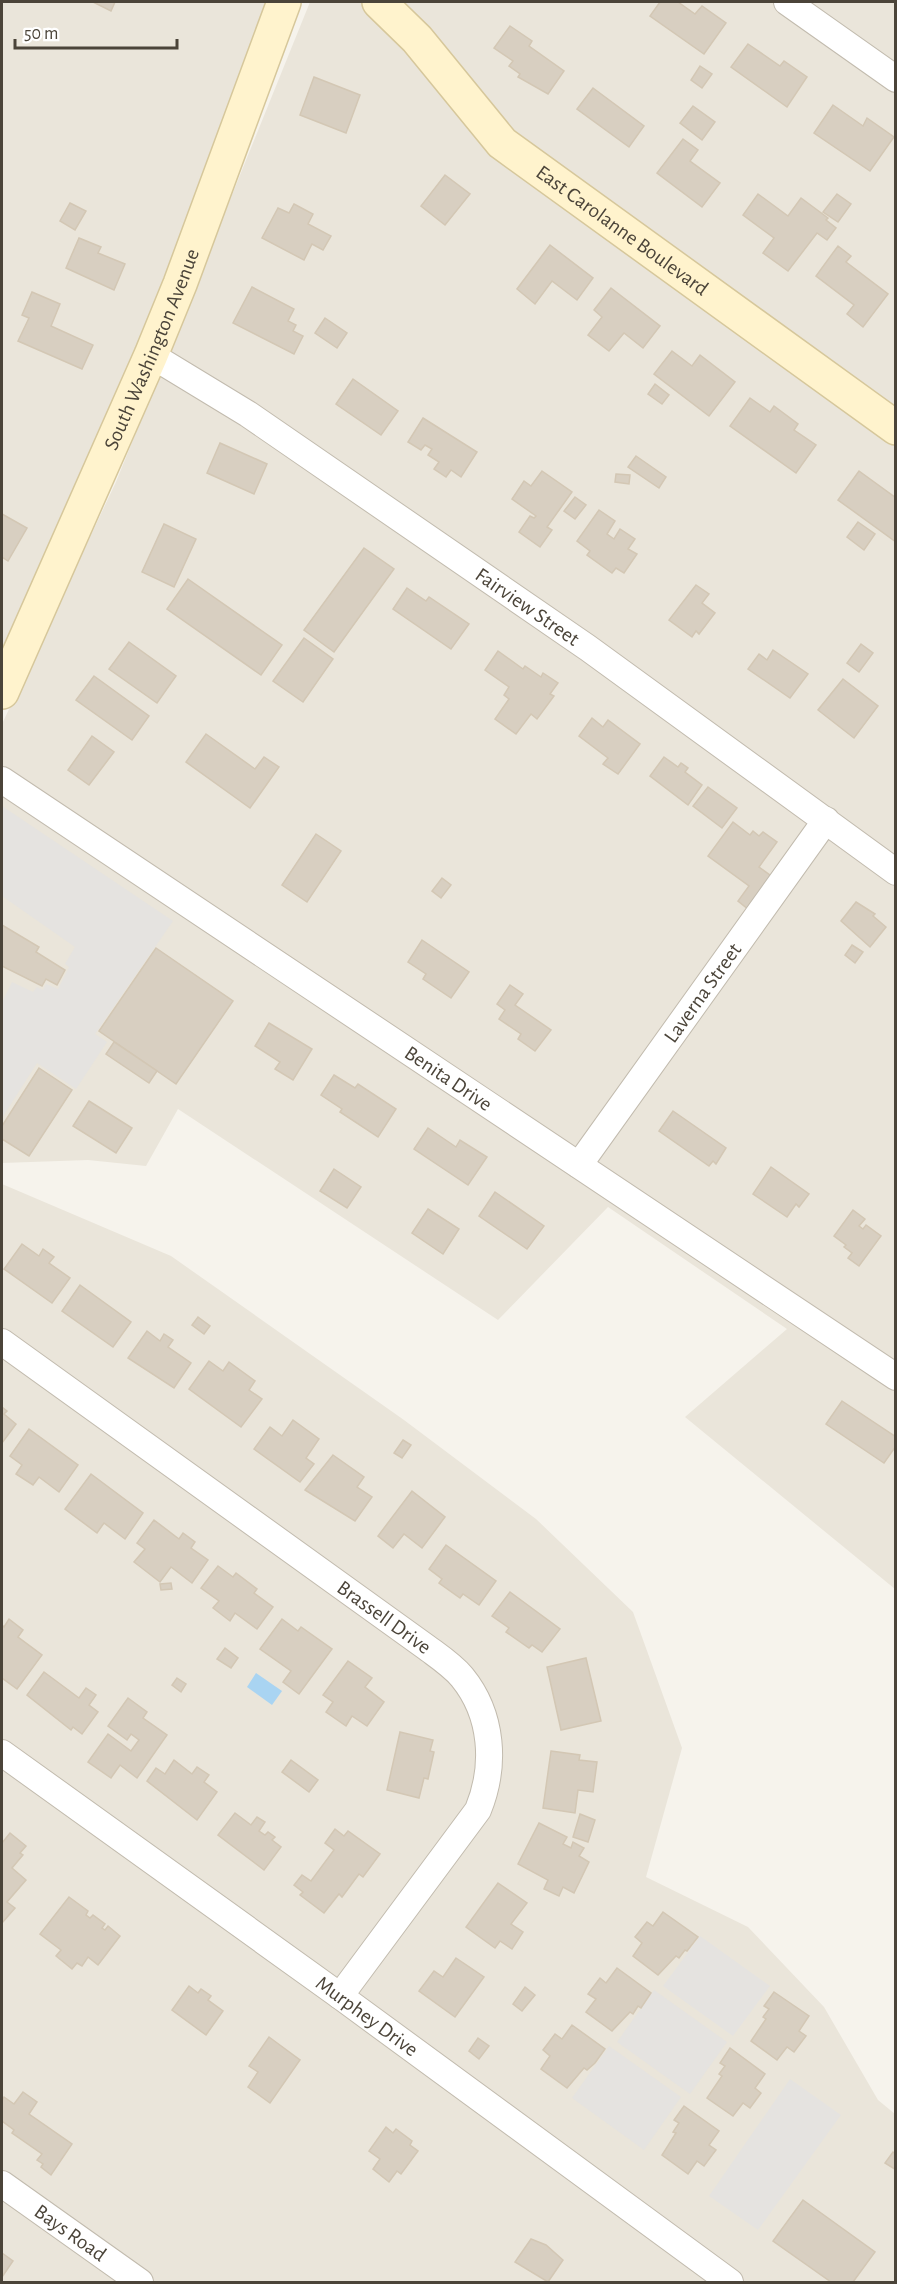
<svg xmlns="http://www.w3.org/2000/svg" width="897" height="2284" font-family="'Alegreya Sans',sans-serif">
	<style>
		.residential { fill: #eae5da }
		.parking { fill: #e5e3e0 }
		.water { fill: #a9d4f2 }
		.building { fill: #d8cfc1; stroke: #d3c7b4; stroke-width: 1.5 }
		.lines { fill: none; stroke-linecap: round; stroke-linejoin: round }
		.street-casing { stroke: #c2bbae; stroke-width: 28 }
		.secondary-casing { stroke: #d6c79b; stroke-width: 36 }
		.street { stroke: #fff; stroke-width: 26 }
		.secondary { stroke: #fff3cd; stroke-width: 33 }
		.labels { text-anchor: middle; stroke-width: 5; stroke-linejoin: round; paint-order: stroke }
		.street-label { font-size: 21px; fill: #4b4439; stroke: #fff }
	</style>
	<rect width="100%" height="100%" fill="#f6f3ec"/>
	<g class="residential">
		<path d="M2,2H270L183,252L2,652Z"/>
		<path d="M310,2H895V1589L685,1417L787,1329L608,1207L498,1320L178,1109L146,1166L88,1160L2,1163V724L116,482Z"/>
		<path d="M2,1184L171,1256L404,1420L536,1519L633,1612L682,1748L646,1877L748,1927L824,2007L878,2100L895,2114L894,2282H2Z"/>
	</g>
	<g class="parking">
		<path d="M2,806L173,921L95,1034L107,1042L76,1089L37,1063L2,1118V1002L12,982L33,992L37,987L43,990L46,984L58,989L69,967L65,964L75,947L2,896Z"/>
		<path d="M700,1936L770,1986L733,2036L663,1986Z"/>
		<path d="M654,1990L727,2042L690,2094L617,2042Z"/>
		<path d="M609,2046L681,2097L644,2150L572,2098Z"/>
		<path d="M790,2079L841,2115L758,2230L709,2196Z"/>
	</g>
	<path class="water" d="M256,1673L282,1691L272,1705L247,1687Z"/>
	<g class="building">
		<path d="M93,2H115L111,11Z"/>
		<path d="M660,2H678L695,14L702,6L726,23L704,54L650,16Z"/>
		<path d="M510,26L532,41L529,46L564,71L548,94L518,77L520,74L509,66L513,61L494,48Z"/>
		<path d="M748,44L780,66L784,61L807,77L787,107L731,67Z"/>
		<path d="M700,66L712,74L702,88L691,80Z"/>
		<path d="M314,77L360,95L346,133L300,115Z"/>
		<path d="M593,88L644,126L629,147L577,109Z"/>
		<path d="M833,105L863,126L867,118L894,137L870,171L814,133Z"/>
		<path d="M693,106L715,122L702,140L680,123Z"/>
		<path d="M683,139L698,150L690,161L720,183L702,207L657,173Z"/>
		<path d="M445,175L470,194L445,225L421,206Z"/>
		<path d="M758,194L788,216L801,198L828,218L826,220L836,228L827,240L817,233L788,271L763,253L774,238L743,215Z"/>
		<path d="M837,194L851,204L838,222L823,212Z"/>
		<path d="M70,203L86,211L75,230L60,221Z"/>
		<path d="M294,204L313,214L308,224L331,236L323,250L312,244L304,260L262,238L278,208L289,213Z"/>
		<path d="M79,238L101,247L98,253L125,264L114,290L66,268Z"/>
		<path d="M550,245L593,278L577,300L552,281L535,304L517,289Z"/>
		<path d="M838,246L851,256L846,262L888,294L863,327L847,314L854,305L816,276Z"/>
		<path d="M252,287L294,309L288,321L296,325L293,331L303,336L294,354L233,323Z"/>
		<path d="M611,288L660,326L643,348L624,333L609,351L588,335L602,317L594,310Z"/>
		<path d="M32,292L60,304L51,326L93,345L82,369L18,341L29,318L22,315Z"/>
		<path d="M325,318L347,333L337,348L315,333Z"/>
		<path d="M672,351L692,366L700,355L735,382L709,416L654,374Z"/>
		<path d="M353,379L398,411L381,435L336,404Z"/>
		<path d="M655,384L669,395L662,404L648,394Z"/>
		<path d="M750,398L770,412L774,406L798,424L794,430L816,445L796,473L730,426Z"/>
		<path d="M423,418L477,452L461,477L451,470L446,477L434,469L439,462L428,455L432,449L425,445L421,450L408,442Z"/>
		<path d="M220,443L267,464L254,494L207,473Z"/>
		<path d="M636,456L666,477L659,488L628,467Z"/>
		<path d="M542,471L572,492L547,527L552,530L540,547L519,532L530,516L534,518L536,516L512,499L524,481L531,486Z"/>
		<path d="M859,471L896,498V542L838,500Z"/>
		<path d="M616,474L630,475L629,484L615,482Z"/>
		<path d="M575,497L586,505L575,519L564,511Z"/>
		<path d="M599,510L615,521L607,534L614,539L620,529L635,539L628,549L637,554L624,573L616,568L612,573L587,555L590,551L577,541Z"/>
		<path d="M2,514L27,528L8,561L2,557Z"/>
		<path d="M858,522L875,534L864,550L847,537Z"/>
		<path d="M164,524L196,539L174,587L142,572Z"/>
		<path d="M364,548L394,569L334,652L304,630Z"/>
		<path d="M188,579L282,645L261,675L167,609Z"/>
		<path d="M696,585L709,594L702,603L715,613L699,634L696,631L692,637L669,620Z"/>
		<path d="M407,588L426,601L429,597L469,624L451,649L393,609Z"/>
		<path d="M304,638L333,659L303,702L273,681Z"/>
		<path d="M129,642L176,676L157,703L109,669Z"/>
		<path d="M861,644L873,653L859,672L847,663Z"/>
		<path d="M773,650L808,674L790,698L748,669L759,654L767,660Z"/>
		<path d="M498,651L523,669L525,666L541,677L543,673L558,683L550,694L554,696L537,719L531,714L516,734L495,719L509,699L504,695L509,687L485,670Z"/>
		<path d="M94,676L149,716L132,740L76,700Z"/>
		<path d="M843,679L878,706L854,738L818,710Z"/>
		<path d="M592,718L603,727L608,720L640,744L618,774L603,764L608,758L579,736Z"/>
		<path d="M206,734L255,769L264,757L279,767L250,808L186,762Z"/>
		<path d="M92,736L114,752L89,785L68,770Z"/>
		<path d="M664,757L678,767L681,763L688,768L685,772L702,785L688,805L650,776Z"/>
		<path d="M708,787L737,808L722,828L693,806Z"/>
		<path d="M733,822L750,835L753,831L759,836L763,832L777,842L759,867L774,878L749,910L738,901L749,886L708,856Z"/>
		<path d="M316,834L341,851L307,902L282,885Z"/>
		<path d="M442,878L451,885L441,898L432,891Z"/>
		<path d="M856,902L875,914L873,916L886,927L870,947L841,921Z"/>
		<path d="M2,925L39,947L36,952L65,970L57,985L46,979L42,986L2,966Z"/>
		<path d="M422,940L469,972L451,998L423,979L426,974L408,962Z"/>
		<path d="M852,945L863,952L855,963L845,955Z"/>
		<path d="M156,948L233,1001L176,1084L99,1031Z"/>
		<path d="M510,985L523,994L515,1005L551,1030L535,1051L518,1039L521,1034L499,1019L505,1010L497,1004Z"/>
		<path d="M269,1023L312,1049L293,1080L275,1069L280,1062L255,1046Z"/>
		<path d="M114,1042L157,1071L149,1083L106,1054Z"/>
		<path d="M39,1068L72,1090L29,1156L2,1139V1126Z"/>
		<path d="M334,1075L355,1088L358,1084L396,1109L378,1137L340,1112L342,1109L321,1095Z"/>
		<path d="M89,1101L132,1128L116,1153L73,1126Z"/>
		<path d="M673,1111L726,1148L716,1164L713,1161L709,1166L659,1131Z"/>
		<path d="M428,1128L456,1147L460,1140L487,1157L468,1185L414,1149Z"/>
		<path d="M771,1167L809,1194L799,1207L796,1204L787,1217L753,1194Z"/>
		<path d="M334,1169L361,1187L347,1208L320,1191Z"/>
		<path d="M495,1192L544,1226L527,1249L479,1216Z"/>
		<path d="M428,1209L459,1229L443,1254L412,1233Z"/>
		<path d="M853,1210L865,1219L859,1226L863,1229L866,1225L881,1236L859,1266L848,1258L852,1253L844,1247L846,1245L834,1236Z"/>
		<path d="M22,1244L39,1256L43,1249L54,1257L49,1263L70,1278L52,1303L4,1269Z"/>
		<path d="M80,1285L131,1322L113,1347L62,1311Z"/>
		<path d="M198,1317L210,1326L204,1334L192,1325Z"/>
		<path d="M147,1331L160,1341L164,1334L173,1340L168,1347L191,1363L174,1388L128,1358Z"/>
		<path d="M209,1361L223,1371L229,1362L255,1381L249,1390L262,1399L241,1427L189,1389Z"/>
		<path d="M842,1401L896,1437V1446L884,1463L826,1424Z"/>
		<path d="M2,1407L7,1411L4,1414L16,1424L2,1443Z"/>
		<path d="M293,1420L319,1439L306,1458L314,1464L300,1482L254,1449L270,1427L282,1436Z"/>
		<path d="M29,1429L78,1465L59,1492L39,1477L33,1485L16,1474L22,1465L10,1456Z"/>
		<path d="M403,1440L411,1445L402,1458L394,1453Z"/>
		<path d="M333,1455L364,1477L357,1487L372,1497L355,1521L305,1490Z"/>
		<path d="M91,1474L143,1513L125,1539L104,1523L97,1533L65,1509Z"/>
		<path d="M412,1491L445,1517L422,1548L404,1534L393,1548L378,1536Z"/>
		<path d="M154,1520L179,1539L183,1533L195,1542L191,1548L208,1560L192,1583L171,1567L160,1582L134,1562L145,1549L137,1543Z"/>
		<path d="M446,1545L496,1581L479,1605L463,1594L460,1598L439,1583L442,1579L429,1569Z"/>
		<path d="M218,1566L233,1577L236,1573L257,1589L254,1593L273,1607L257,1629L235,1613L230,1621L213,1608L219,1601L201,1588Z"/>
		<path d="M171,1583L172,1589L161,1590L160,1584Z"/>
		<path d="M510,1592L560,1629L542,1652L532,1645L529,1648L506,1632L509,1628L492,1616Z"/>
		<path d="M9,1619L23,1630L18,1637L42,1655L17,1689L2,1678V1625L4,1627Z"/>
		<path d="M282,1619L298,1631L301,1627L332,1649L299,1694L283,1682L291,1671L260,1649Z"/>
		<path d="M225,1648L238,1658L231,1668L217,1659Z"/>
		<path d="M586,1658L601,1721L561,1730L547,1667Z"/>
		<path d="M348,1661L372,1678L365,1687L384,1702L367,1726L352,1716L346,1726L326,1712L333,1702L323,1695Z"/>
		<path d="M44,1672L79,1698L86,1688L96,1695L89,1705L98,1712L82,1734L73,1727L71,1730L27,1695Z"/>
		<path d="M177,1678L186,1684L181,1692L172,1685Z"/>
		<path d="M128,1698L147,1712L143,1718L167,1735L137,1778L120,1765L111,1778L88,1762L108,1734L131,1751L139,1740L131,1734L127,1740L108,1726Z"/>
		<path d="M400,1732L433,1740L430,1751L434,1752L428,1779L424,1778L419,1798L387,1790Z"/>
		<path d="M551,1751L580,1755L579,1760L597,1762L593,1792L578,1790L575,1813L543,1808Z"/>
		<path d="M174,1760L192,1774L197,1767L209,1775L204,1782L217,1792L197,1820L147,1781L156,1768L165,1774Z"/>
		<path d="M291,1760L318,1780L309,1792L282,1772Z"/>
		<path d="M235,1813L251,1825L257,1817L265,1822L259,1831L265,1835L268,1832L275,1837L272,1840L281,1847L264,1870L218,1835Z"/>
		<path d="M580,1814L595,1820L588,1842L573,1837Z"/>
		<path d="M539,1823L567,1837L563,1844L571,1848L573,1842L584,1848L579,1856L589,1862L574,1893L563,1887L559,1896L544,1889L548,1880L518,1864Z"/>
		<path d="M335,1829L344,1836L348,1831L380,1854L363,1877L359,1874L342,1897L339,1894L324,1913L300,1895L303,1892L294,1885L302,1875L311,1881L334,1850L325,1843Z"/>
		<path d="M10,1833L26,1846L20,1853L23,1855L12,1868L26,1880L7,1902L15,1908L2,1923V1843Z"/>
		<path d="M498,1883L527,1903L511,1924L523,1932L512,1949L500,1941L495,1948L466,1927Z"/>
		<path d="M69,1897L88,1911L86,1915L90,1918L93,1915L105,1924L102,1928L105,1930L108,1926L120,1936L98,1965L88,1957L82,1966L77,1963L72,1969L56,1956L61,1950L40,1934Z"/>
		<path d="M663,1912L698,1937L687,1951L685,1950L679,1958L676,1956L658,1975L633,1956L642,1943L635,1937L647,1922L653,1926Z"/>
		<path d="M456,1958L484,1977L455,2017L419,1991L434,1971L443,1977Z"/>
		<path d="M617,1968L651,1993L641,2008L638,2006L633,2014L630,2012L612,2031L586,2012L596,1999L588,1994L600,1978L606,1983Z"/>
		<path d="M189,1986L198,1993L201,1989L211,1996L208,2000L223,2011L206,2035L172,2010Z"/>
		<path d="M525,1987L535,1995L522,2011L513,2004Z"/>
		<path d="M774,1992L809,2016L799,2031L806,2036L794,2052L787,2047L777,2060L751,2041L766,2019L763,2017L769,2009L764,2006Z"/>
		<path d="M572,2025L605,2049L595,2063L587,2070L584,2068L567,2088L541,2069L550,2056L543,2050L555,2034L562,2039Z"/>
		<path d="M269,2037L300,2060L270,2103L248,2087L258,2072L249,2066Z"/>
		<path d="M478,2038L489,2046L479,2059L469,2051Z"/>
		<path d="M730,2048L765,2074L755,2088L761,2093L750,2108L743,2103L733,2116L707,2098L722,2076L719,2074L725,2066L720,2063Z"/>
		<path d="M23,2092L37,2102L29,2114L72,2144L51,2175L41,2167L43,2164L37,2160L42,2154L12,2133L14,2130L2,2121V2101L4,2097L14,2104Z"/>
		<path d="M684,2106L719,2131L709,2145L716,2150L704,2166L697,2161L688,2174L662,2155L676,2133L673,2132L679,2123L674,2120Z"/>
		<path d="M386,2127L393,2133L396,2129L412,2141L410,2145L418,2151L401,2174L397,2171L389,2182L373,2169L380,2159L369,2151Z"/>
		<path d="M893,2152L896,2154V2170L885,2163Z"/>
		<path d="M803,2200L875,2252L853,2282H831L773,2241Z"/>
		<path d="M531,2239L546,2245L563,2260L548,2282L515,2262Z"/>
		<path d="M2,2253L13,2261L2,2277Z"/>
	</g>
	<g class="lines">
		<g class="street-casing">
			<g id="street">
				<path d="M787,2L896,79"/>
				<path id="s1" d="M151,355L248,414L588,648L896,872"/>
				<path id="s2" d="M2,780L896,1377"/>
				<path id="s3" d="M579,1165L826,820"/>
				<path id="s4" d="M2,1342L426,1647C438,1656 452,1665 462,1677C493,1715 496,1766 478,1810L340,1996"/>
				<path id="s5" d="M2,1753L340,1996L730,2282"/>
				<path id="s6" d="M2,2184L140,2282"/>
			</g>
		</g>
		<g class="secondary-casing">
			<g id="secondary">
				<path id="s7" d="M379,2L417,39L502,143L896,428"/>
				<path id="s8" d="M2,692L151,355L180,284L284,2"/>
			</g>
		</g>
		<use href="#street" class="street"/>
		<use href="#secondary" class="secondary"/>
	</g>
	<g class="labels">
		<g class="street-label">
			<text dy="7" stroke="none"><textPath href="#s7" startOffset="336">East Carolanne Boulevard</textPath></text>
			<text dy="7" stroke="none"><textPath href="#s8" startOffset="374">South Washington Avenue</textPath></text>
			<text dy="7" stroke="none"><textPath href="#s1" startOffset="453">Fairview Street</textPath></text>
			<text dy="7" stroke="none"><textPath href="#s3" startOffset="212">Laverna Street</textPath></text>
			<text dy="7" stroke="none"><textPath href="#s2" startOffset="537">Benita Drive</textPath></text>
			<text dy="7" stroke="none"><textPath href="#s4" startOffset="471">Brassell Drive</textPath></text>
			<text dy="7" stroke="none"><textPath href="#s5" startOffset="450">Murphey Drive</textPath></text>
			<text dy="7" stroke="none"><textPath href="#s6" startOffset="84">Bays Road</textPath></text>
		</g>
	</g>
	<rect width="897" height="2284" fill="none" stroke="#4b4439" stroke-width="6"/>
	<path d="M15 39v9h162v-9" fill="none" stroke="#4b4439" stroke-width="3"/>
	<text x="24" y="39" font-size="18" fill="#4b4439" stroke="#ffffff" stroke-width="4.5" paint-order="stroke">50 m</text>
</svg>
